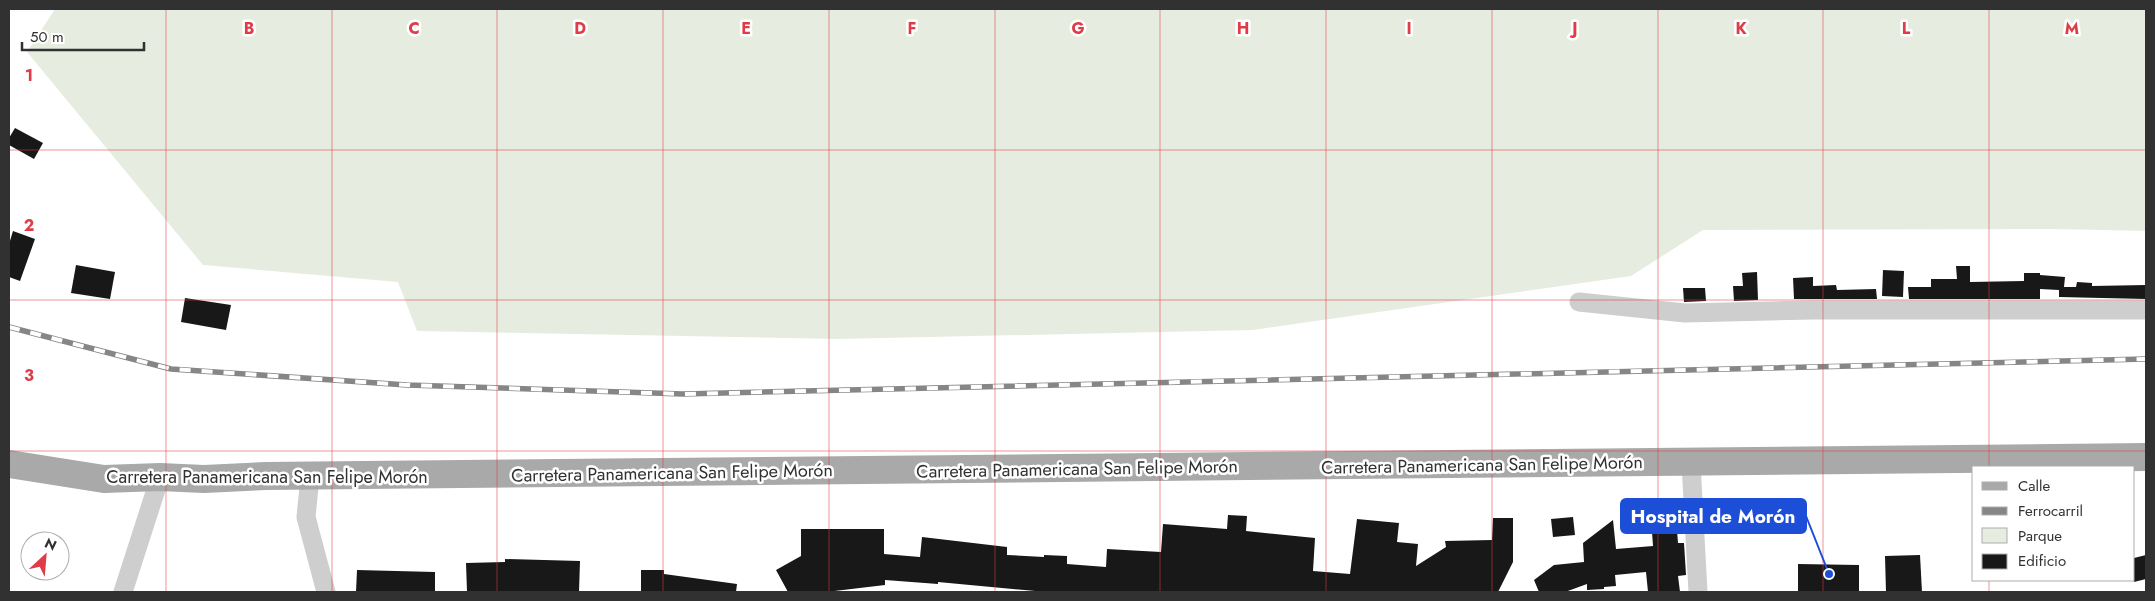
<svg xmlns="http://www.w3.org/2000/svg" width="2155" height="601" font-family="Jost,sans-serif">
	<style>
		.green { fill: #e6ede0 }
		.building { fill: #181818 }
		.lines { fill: none; stroke-linecap: round; stroke-linejoin: round }
		.minor { stroke: #cecece; stroke-width: 19 }
		.primary { stroke: #a9a9a9; stroke-width: 28 }
		.rail-casing { stroke: #868686; stroke-width: 5.5 }
		.rail { stroke: #fff; stroke-width: 4; stroke-dasharray: 11; stroke-linecap: butt }
		.grid { fill: none; stroke: #de3c46; stroke-width: 1; stroke-opacity: 0.55 }
		.labels { text-anchor: middle; stroke-width: 5; stroke-linejoin: round; paint-order: stroke }
		.street-label { font-size: 18px; fill: #313131; stroke: #fff }
		.grid-label { font-size: 16px; text-anchor: middle; font-weight: bold; fill: #de3c46; stroke: #fff; stroke-width: 5; stroke-linejoin: round; paint-order: stroke }
		.leader { fill: none; stroke: #1d4ed8; stroke-width: 2 }
		.callout-dot { fill: #1d4ed8; stroke: #fff; stroke-width: 2 }
		.callout { fill: #1d4ed8; stroke: #1d4ed8; stroke-width: 2 }
		.callout-label { font-size: 19px; text-anchor: middle; font-weight: bold; fill: #fff }
	</style>
	<rect width="100%" height="100%" fill="#fff"/>
	<path class="green" d="M55,9H2146V231L2055,229L1703,230L1631,276L1253,330L838,339L417,331L398,282L203,265L27,52Z"/>
	<g class="building">
		<path d="M15,128L43,143L34,159L9,145V138Z"/>
		<path d="M13,231L35,239L20,281L9,277V244Z"/>
		<path d="M76,265L115,272L110,299L71,293Z"/>
		<path d="M1956,266H1970V282L2024,281V273H2040V275L2065,277L2064,287H2076L2077,282L2092,283V286L2146,285V299L2059,297V290L2040,289V299H1909L1908,287H1931V279H1957Z"/>
		<path d="M1883,270L1904,271L1903,297L1882,296Z"/>
		<path d="M1757,272L1758,300L1734,301L1733,286H1743L1742,273Z"/>
		<path d="M1813,277V286L1836,285L1837,290L1876,289L1877,299H1794L1793,278Z"/>
		<path d="M1683,288H1705L1706,301L1684,302Z"/>
		<path d="M185,298L231,305L226,330L181,322Z"/>
		<path d="M1228,515L1247,516L1246,531L1315,538L1313,571L1350,574L1357,519L1399,523L1397,542L1418,544L1416,566L1446,547L1445,541L1492,540L1493,518H1513V562L1498,592H1046L938,582V584L885,580V585L826,592H788L776,570L801,556V529H884V554L920,557L922,537L1007,547V555L1044,557V555L1067,556V564L1106,567L1107,549L1161,552L1163,524L1227,529Z"/>
		<path d="M1573,517L1575,535L1553,537L1551,519Z"/>
		<path d="M1613,520L1616,549L1653,546L1652,532L1677,530L1678,543H1684L1686,575L1678,576L1680,592H1648L1646,572L1615,575L1616,586L1604,587V589L1587,590V584L1565,592H1539L1534,580L1554,565L1584,562L1583,543Z"/>
		<path d="M1920,555L1922,592H1886L1885,556Z"/>
		<path d="M2146,555V579L2134,582V558Z"/>
		<path d="M505,559L580,561L579,592H467L466,563L505,562Z"/>
		<path d="M1798,564L1859,565V592H1798Z"/>
		<path d="M357,570L435,572V592H356Z"/>
		<path d="M641,570H664V574L737,584L736,592H641Z"/>
	</g>
	<g class="lines">
		<g class="minor">
			<path d="M1579,302L1685,313L1813,310H2146"/>
			<path d="M1691,463L1698,592"/>
			<path d="M310,477L306,517L326,592"/>
			<path d="M123,592L160,477"/>
		</g>
		<path class="primary" d="M9,464L104,479L160,477L204,479L266,476L2146,457"/>
		<g class="rail-casing">
			<path id="rail" d="M9,327L171,369L407,385L683,394L2146,359"/>
		</g>
		<use href="#rail" class="rail"/>
	</g>
	<path class="grid" d="M166,9V592M332,9V592M497,9V592M663,9V592M829,9V592M995,9V592M1160,9V592M1326,9V592M1492,9V592M1658,9V592M1823,9V592M1989,9V467M9,150H2146M9,300H2146M9,451H2146M1989,580V592"/>
	<g class="labels">
		<g class="street-label">
			<text transform="translate(1482 465) rotate(-1)" y="6">Carretera Panamericana San Felipe Morón</text>
			<text transform="translate(1077 469) rotate(-1)" y="6">Carretera Panamericana San Felipe Morón</text>
			<text transform="translate(672 473) rotate(-1)" y="6">Carretera Panamericana San Felipe Morón</text>
			<text x="267" y="483">Carretera Panamericana San Felipe Morón</text>
		</g>
	</g>
	<g class="grid-label">
		<text x="249" y="34">B</text>
		<text x="414" y="34">C</text>
		<text x="580" y="34">D</text>
		<text x="746" y="34">E</text>
		<text x="912" y="34">F</text>
		<text x="1078" y="34">G</text>
		<text x="1243" y="34">H</text>
		<text x="1409" y="34">I</text>
		<text x="1575" y="34">J</text>
		<text x="1741" y="34">K</text>
		<text x="1906" y="34">L</text>
		<text x="2072" y="34">M</text>
		<text x="29" y="81">1</text>
		<text x="29" y="231">2</text>
		<text x="29" y="381">3</text>
	</g>
	<path class="leader" d="M1829 574L1806 516"/>
	<circle class="callout-dot" cx="1829" cy="574" r="5"/>
	<rect class="callout" x="1621" y="499" width="185" height="34" rx="5"/>
	<g class="callout-label">
		<text x="1713" y="523">Hospital de Morón</text>
	</g>
	<rect width="2155" height="601" fill="none" stroke="#313131" stroke-width="20"/>
	<rect x="1972" y="466" width="162" height="115" fill="#ffffff" stroke="#adadad"/>
	<rect x="1982" y="482" width="25" height="8" fill="#a9a9a9" stroke="#adadad"/>
	<text x="2018" y="491" font-size="15" fill="#313131">Calle</text>
	<rect x="1982" y="507" width="25" height="8" fill="#868686" stroke="#adadad"/>
	<text x="2018" y="516" font-size="15" fill="#313131">Ferrocarril</text>
	<rect x="1982" y="528" width="25" height="15" fill="#e6ede0" stroke="#adadad"/>
	<text x="2018" y="541" font-size="15" fill="#313131">Parque</text>
	<rect x="1982" y="554" width="25" height="15" fill="#181818" stroke="#adadad"/>
	<text x="2018" y="566" font-size="15" fill="#313131">Edificio</text>
	<g transform="translate(45 556) rotate(26)"><circle r="24" fill="#ffffff" stroke="#adadad"/>
	<path d="M0-4L9 19L0 12L-9 19Z" fill="#de3c46"/>
	<text y="-8" font-size="14" font-weight="bold" text-anchor="middle" fill="#313131">N</text>
	</g>
	<path d="M22 42v8h122v-8" fill="none" stroke="#313131" stroke-width="2.5"/>
	<text x="30" y="42" font-size="15" fill="#313131" stroke="#ffffff" stroke-width="4" paint-order="stroke">50 m</text>
</svg>
